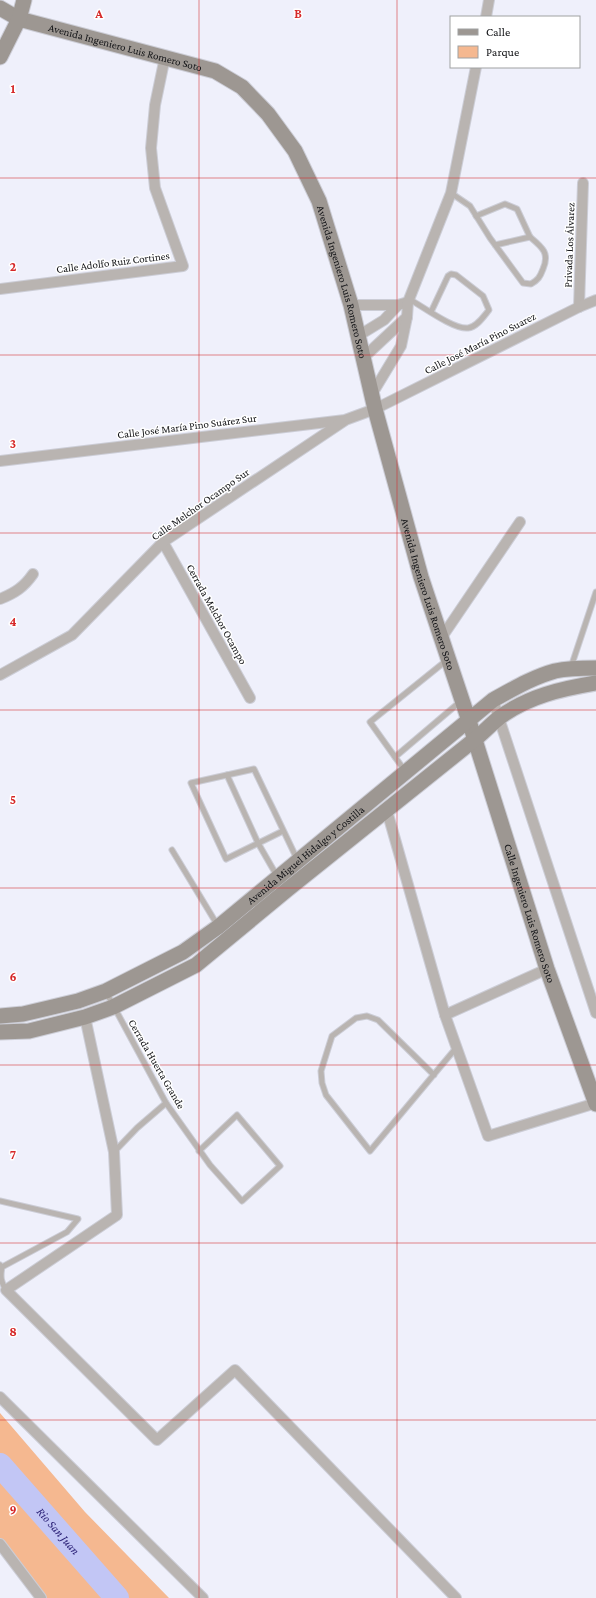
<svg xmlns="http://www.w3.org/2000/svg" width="596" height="1598" font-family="'Crimson Pro',serif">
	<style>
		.green { fill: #f5b890 }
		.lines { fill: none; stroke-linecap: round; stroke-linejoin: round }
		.river { stroke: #c2c6f5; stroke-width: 24 }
		.lane-casing { stroke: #cccdd6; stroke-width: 7 }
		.street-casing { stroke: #cccdd6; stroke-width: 12 }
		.secondary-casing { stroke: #cccdd6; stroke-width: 17 }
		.lane { stroke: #b9b4b1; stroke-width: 5 }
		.street { stroke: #b9b4b1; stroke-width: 10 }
		.secondary { stroke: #9d9792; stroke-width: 15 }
		.grid { fill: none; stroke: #d62828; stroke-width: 1; stroke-opacity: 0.55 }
		.labels { text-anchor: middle; stroke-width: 3; stroke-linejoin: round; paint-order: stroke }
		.street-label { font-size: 11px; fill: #121316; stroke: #fff }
		.water-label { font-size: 12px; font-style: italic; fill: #2b2177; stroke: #fff }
		.grid-label { font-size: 13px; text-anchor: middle; font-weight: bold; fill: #d62828; stroke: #fff; stroke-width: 3; stroke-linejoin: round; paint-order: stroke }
	</style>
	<rect width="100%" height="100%" fill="#eff0fb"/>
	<path class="green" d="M0,1413L85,1512L169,1598H42L0,1543Z"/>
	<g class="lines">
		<path class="river" id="s1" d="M0,1465L117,1598"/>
		<g class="lane-casing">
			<g id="lane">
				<path d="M451,193L470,206L490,238L523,283L531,284C538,280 540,277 543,269C550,253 542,247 530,237L495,245"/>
				<path d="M476,216L505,204L517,209L530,237"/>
				<path d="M409,299C422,306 454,330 468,328C477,327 484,316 489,310L483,296L456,275L451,274L448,276L431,312"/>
				<path d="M571,667L596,592"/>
				<path d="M395,757L461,701"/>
				<path d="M405,771L370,722L447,660"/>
				<path d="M227,775L258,843L277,876"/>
				<path d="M283,831L226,859L191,783L254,769L297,859"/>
				<path d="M172,850L218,926"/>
				<path d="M106,992L166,1103L210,1165L242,1201L280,1166L237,1115L199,1151"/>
				<path d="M434,1075L378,1020L367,1016L356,1018L332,1036L321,1071L322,1083L326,1095L370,1151L456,1048"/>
				<path d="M114,1152L137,1128L166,1103"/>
				<path d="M0,1201L78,1219L67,1232L2,1267"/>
				<path d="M0,1265L2,1267C0,1277 1,1282 6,1290"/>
			</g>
		</g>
		<g class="street-casing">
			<g id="street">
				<path d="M486,17L489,0"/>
				<path d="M0,289L183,266L155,188L151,148L155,105L165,57"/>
				<path d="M351,305H398L408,302"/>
				<path d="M579,307L583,183"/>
				<path d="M358,336L384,320L398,305"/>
				<path d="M363,358L407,317"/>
				<path d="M372,394L401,346L407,317L408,302L451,193L476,67"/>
				<path d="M0,461L345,420L375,409L579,307L596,300"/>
				<path d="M163,542L250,698"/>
				<path d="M0,599C15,593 24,587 33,574"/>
				<path d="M442,637L520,522"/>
				<path d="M0,675L72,635L163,542L344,421"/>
				<path d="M493,700L596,1013"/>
				<path d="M387,811L445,1015L488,1136L596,1103"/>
				<path d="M445,1015L547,969"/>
				<path d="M85,1017L114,1152L117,1215L6,1290L157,1440L235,1370L456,1598"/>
				<path d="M0,1397L203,1598"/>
				<path d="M0,1544L41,1598"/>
			</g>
		</g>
		<g class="secondary-casing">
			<g id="secondary">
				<path id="s2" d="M0,8L19,19L215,71L242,87L268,114L295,151L319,201L351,305L375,409L421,577L469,721L547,969L596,1104"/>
				<path d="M0,57L19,19L24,0"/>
				<path id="s3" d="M0,1016L23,1014L78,1001L106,991L183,952L218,927L493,700C513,689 533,677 555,671C569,668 582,668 596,668"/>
				<path d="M0,1032L29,1031L85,1017L113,1007L196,965L288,889L474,740C483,733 491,724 500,717C529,696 561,689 596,683"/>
			</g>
		</g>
		<use href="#lane" class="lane"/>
		<use href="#street" class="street"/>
		<use href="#secondary" class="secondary"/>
	</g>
	<path class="grid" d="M199,0V1598M397,0V1598M0,178H596M0,355H596M0,533H596M0,710H596M0,888H596M0,1065H596M0,1243H596M0,1420H596"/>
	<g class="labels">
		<g class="street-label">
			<text dy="4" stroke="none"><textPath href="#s2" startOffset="132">Avenida Ingeniero Luis Romero Soto</textPath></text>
			<text transform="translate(569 245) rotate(-88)" y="4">Privada Los Álvarez</text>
			<text transform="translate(113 262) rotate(-7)" y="4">Calle Adolfo Ruiz Cortines</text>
			<text dy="4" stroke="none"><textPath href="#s2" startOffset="479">Avenida Ingeniero Luis Romero Soto</textPath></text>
			<text transform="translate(480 343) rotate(-27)" y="4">Calle José María Pino Suarez</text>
			<text transform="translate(187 426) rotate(-7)" y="4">Calle José María Pino Suárez Sur</text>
			<text transform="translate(200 504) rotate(-35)" y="4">Calle Melchor Ocampo Sur</text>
			<text dy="4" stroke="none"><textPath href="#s2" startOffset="803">Avenida Ingeniero Luis Romero Soto</textPath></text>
			<text transform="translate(217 614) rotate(61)" y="4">Cerrada Melchor Ocampo</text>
			<text dy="4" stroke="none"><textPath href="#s3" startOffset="352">Avenida Miguel Hidalgo y Costilla</textPath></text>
			<text dy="4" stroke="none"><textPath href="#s2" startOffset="1138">Calle Ingeniero Luis Romero Soto</textPath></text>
			<text transform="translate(157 1064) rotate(60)" y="4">Cerrada Huerta Grande</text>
		</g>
		<g class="water-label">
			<text dy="4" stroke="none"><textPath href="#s1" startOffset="88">Rio San Juan</textPath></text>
		</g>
	</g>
	<g class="grid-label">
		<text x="99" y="18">A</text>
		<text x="298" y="18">B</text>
		<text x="13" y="93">1</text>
		<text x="13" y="271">2</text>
		<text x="13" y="448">3</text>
		<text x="13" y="626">4</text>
		<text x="13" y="804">5</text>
		<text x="13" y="981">6</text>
		<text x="13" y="1159">7</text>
		<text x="13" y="1336">8</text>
		<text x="13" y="1514">9</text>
	</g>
	<rect x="450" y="16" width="130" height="52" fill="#ffffff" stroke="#a0a1a2"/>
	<rect x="458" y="29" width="20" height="6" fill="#9d9792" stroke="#a0a1a2"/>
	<text x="486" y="36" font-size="12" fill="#121316">Calle</text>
	<rect x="458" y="46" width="20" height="12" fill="#f5b890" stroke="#a0a1a2"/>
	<text x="486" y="56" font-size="12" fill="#121316">Parque</text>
</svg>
